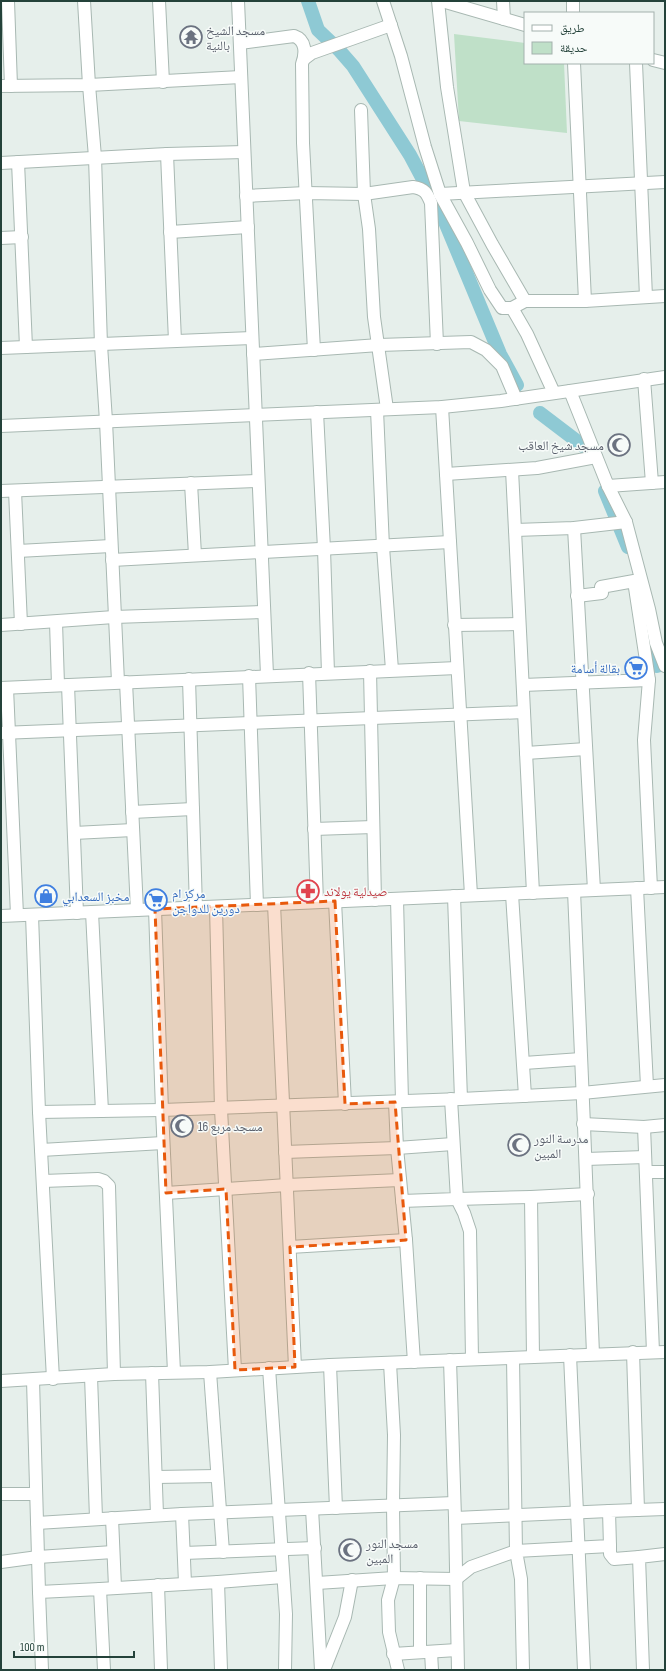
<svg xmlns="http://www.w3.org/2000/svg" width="666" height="1671" font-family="'Sofia Sans Condensed','Noto Naskh Arabic',sans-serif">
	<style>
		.green { fill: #bfe0c8 }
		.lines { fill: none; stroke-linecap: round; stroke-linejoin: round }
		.river { stroke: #8ec9d4; stroke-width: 14 }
		.minor-casing { stroke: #a8b8b2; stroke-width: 14 }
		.minor { stroke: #fff; stroke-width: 12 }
		.marked { fill: #e8590c; fill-opacity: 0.2; stroke: #e8590c; stroke-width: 3; stroke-dasharray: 8 5; stroke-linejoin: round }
		.labels { text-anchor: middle; stroke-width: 3; stroke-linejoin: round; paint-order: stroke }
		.worship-label { font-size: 13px; fill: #5b616d; stroke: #f7fbf9; text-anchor: start }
		.shop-label { font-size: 13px; fill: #366cbe; stroke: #f7fbf9; text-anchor: start }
		.health-label { font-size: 13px; fill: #be3a42; stroke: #f7fbf9; text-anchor: start }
	</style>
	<rect width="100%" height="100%" fill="#e6efeb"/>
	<path class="green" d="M454,34L525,43V63H564L567,133L459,121Z"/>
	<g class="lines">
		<g class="river">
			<path d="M308,1L318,30L339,50L353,66L410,155L443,217L500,354L517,385"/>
			<path d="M540,413L586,448"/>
			<path d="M605,491L628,547"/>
			<path d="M652,641L657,666"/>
		</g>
		<g class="minor-casing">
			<g id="minor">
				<path d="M8,1L11,86"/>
				<path d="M84,1L89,85L95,157L101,345L106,421L118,682"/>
				<path d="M159,1L163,82"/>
				<path d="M238,1L267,675"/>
				<path d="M383,1L401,56L425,147L440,194L467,243L490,290L502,308H512L525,301H585L665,296"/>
				<path d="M438,1L447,87L464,192L492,244L525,301"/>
				<path d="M442,1L525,25"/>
				<path d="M503,1L504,19"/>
				<path d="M573,1V13"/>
				<path d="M240,43L294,36C306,40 306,53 302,64L303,143L314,350"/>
				<path d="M304,59L312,53L391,25"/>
				<path d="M653,60L665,63"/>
				<path d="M574,63L585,301"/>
				<path d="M636,63L646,297"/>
				<path d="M1,86L89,85L241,77"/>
				<path d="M361,110L364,194L369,229L374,317L387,409"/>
				<path d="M167,154L175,341"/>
				<path d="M18,162L26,347"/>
				<path d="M1,163L167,154L244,152"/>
				<path d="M440,194L665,182"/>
				<path d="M246,196L306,193L364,194L413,187C425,189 427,193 431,203L437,344"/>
				<path d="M170,232L248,227"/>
				<path d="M1,238L22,237"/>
				<path d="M512,308L527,334L554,393"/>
				<path d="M1,348L252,338"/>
				<path d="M253,354L379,345L471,342L486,350L502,366L516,399"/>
				<path d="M644,379L652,483"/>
				<path d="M570,391L608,486L626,522L649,609L656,643L665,666"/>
				<path d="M442,407L471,895"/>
				<path d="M377,410L383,547L392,670"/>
				<path d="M317,412L324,549L328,673"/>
				<path d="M1,426L442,407L501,401L665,377"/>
				<path d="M512,470L533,893"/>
				<path d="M446,474L537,468L596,457"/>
				<path d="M191,483L195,555"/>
				<path d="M608,486L665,482"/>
				<path d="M1,491L258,481"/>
				<path d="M15,491L21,624"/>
				<path d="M574,528L594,890"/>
				<path d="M515,530L574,528L626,522"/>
				<path d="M18,551L111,546"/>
				<path d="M112,560L450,542"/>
				<path d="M577,596L602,593L601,587L634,581L649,680L644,740L651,888"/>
				<path d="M56,622L58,685"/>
				<path d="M1,625L114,617L264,612"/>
				<path d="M454,625L519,624"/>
				<path d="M370,671L375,900"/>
				<path d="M309,673L317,902"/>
				<path d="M249,676L257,905"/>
				<path d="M189,679L196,908"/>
				<path d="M126,682L137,910"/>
				<path d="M68,685L77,913"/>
				<path d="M523,685L649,680"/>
				<path d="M1,688L457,668"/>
				<path d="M7,688L17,915"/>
				<path d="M1,733L524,712"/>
				<path d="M526,753L586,749"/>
				<path d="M132,812L193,809"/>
				<path d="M314,829L373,827"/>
				<path d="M74,833L133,830"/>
				<path d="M637,888L647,1086"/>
				<path d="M574,891C580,1045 588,1200 593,1354"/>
				<path d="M512,894L525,1096"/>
				<path d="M454,896L461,1099L582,1093L665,1085"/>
				<path d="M397,899L402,1101"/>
				<path d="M335,901L345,1104"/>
				<path d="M274,904L295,1367"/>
				<path d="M216,907L221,1109L235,1370"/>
				<path d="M155,909L162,1110L174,1372"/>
				<path d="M92,912L102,1111"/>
				<path d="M32,915L39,1112L53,1379"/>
				<path d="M1,916L665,887"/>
				<path d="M524,1063L581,1059"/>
				<path d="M395,1102L397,1148L406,1240L414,1362"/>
				<path d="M39,1112L162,1110L461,1099"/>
				<path d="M583,1124L644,1127L665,1125"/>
				<path d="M644,1127L653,1352"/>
				<path d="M41,1150L163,1143"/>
				<path d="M285,1152L397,1148L453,1144"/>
				<path d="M586,1159L645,1157"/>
				<path d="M646,1172H665"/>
				<path d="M43,1181L98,1179L104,1181L109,1186L114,1374"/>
				<path d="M166,1193L287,1185L400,1180"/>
				<path d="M402,1201L457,1199L451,1099"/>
				<path d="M290,1247L406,1240"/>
				<path d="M633,1352L638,1510"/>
				<path d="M570,1355L584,1670"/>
				<path d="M533,1357L531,1197L588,1194"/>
				<path d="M472,1359L470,1231L464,1213L457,1199L531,1197"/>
				<path d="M450,1360L455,1518L458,1670"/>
				<path d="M390,1363L394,1435L393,1505L394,1578L388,1600L389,1632L398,1670"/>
				<path d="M330,1365L336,1508"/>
				<path d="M269,1368L286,1614L285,1670"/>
				<path d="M210,1372L223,1552"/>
				<path d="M152,1373L157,1515"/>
				<path d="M91,1376L96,1518"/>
				<path d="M33,1380L39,1592"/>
				<path d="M1,1381L114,1374L210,1372L330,1365L665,1352"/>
				<path d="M156,1477L217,1476"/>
				<path d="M1,1494H35"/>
				<path d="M312,1509L321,1670"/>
				<path d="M182,1514L185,1583"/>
				<path d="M112,1518L115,1587"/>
				<path d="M455,1518L609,1511"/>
				<path d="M37,1523L182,1514L454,1503"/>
				<path d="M610,1546V1554L614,1559L639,1557"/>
				<path d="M184,1553L315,1548"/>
				<path d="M1,1562L38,1557L113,1552"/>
				<path d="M420,1578V1652"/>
				<path d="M218,1582L283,1577"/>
				<path d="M317,1583L394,1578L456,1579L471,1567L516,1551L513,1358"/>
				<path d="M158,1585L161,1670"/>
				<path d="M100,1589L218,1582L221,1670"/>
				<path d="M431,1652L432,1670"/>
				<path d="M393,1654L457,1650"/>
				<path d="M42,1670L39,1592L100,1589L104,1670"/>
				<path d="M324,1670L345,1617L352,1580"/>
				<path d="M523,1670L521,1579L516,1551L610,1546L609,1511L665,1509"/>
				<path d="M643,1670L639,1557L665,1554"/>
			</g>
		</g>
		<use href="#minor" class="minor"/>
	</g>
	<path class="marked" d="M335,901L345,1104L395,1102L406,1240L290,1247L295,1367L235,1370L226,1189L166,1193L155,909Z"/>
	<defs>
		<g id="temple-ring" transform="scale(1.15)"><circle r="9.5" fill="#f7fbf9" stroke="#6b7280" stroke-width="1.5"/><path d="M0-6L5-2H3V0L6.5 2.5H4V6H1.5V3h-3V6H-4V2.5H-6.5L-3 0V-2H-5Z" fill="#6b7280"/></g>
		<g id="mosque-ring" transform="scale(1.15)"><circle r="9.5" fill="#f7fbf9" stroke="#6b7280" stroke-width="1.5"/><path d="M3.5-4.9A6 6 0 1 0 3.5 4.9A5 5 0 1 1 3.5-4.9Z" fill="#6b7280"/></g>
		<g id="supermarket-ring" transform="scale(1.15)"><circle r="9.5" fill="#f7fbf9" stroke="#3f7fe0" stroke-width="1.5"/><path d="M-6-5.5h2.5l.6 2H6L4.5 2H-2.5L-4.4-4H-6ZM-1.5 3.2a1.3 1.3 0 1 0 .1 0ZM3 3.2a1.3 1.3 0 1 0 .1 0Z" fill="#3f7fe0"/></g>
		<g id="pharmacy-ring" transform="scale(1.15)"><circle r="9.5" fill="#f7fbf9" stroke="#e0444e" stroke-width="1.5"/><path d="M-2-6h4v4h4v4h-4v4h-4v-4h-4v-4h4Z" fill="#e0444e"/></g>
		<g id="shop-ring" transform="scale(1.15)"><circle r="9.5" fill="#f7fbf9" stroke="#3f7fe0" stroke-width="1.5"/><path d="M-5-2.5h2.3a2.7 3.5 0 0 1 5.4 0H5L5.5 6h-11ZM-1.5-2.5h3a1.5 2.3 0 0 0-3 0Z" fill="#3f7fe0"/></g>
	</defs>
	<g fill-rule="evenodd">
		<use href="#temple-ring" x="191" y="37"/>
		<use href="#mosque-ring" x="619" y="445"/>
		<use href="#supermarket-ring" x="636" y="668"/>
		<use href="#pharmacy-ring" x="308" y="891"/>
		<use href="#shop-ring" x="46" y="896"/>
		<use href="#supermarket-ring" x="156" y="900"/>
		<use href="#mosque-ring" x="182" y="1126"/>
		<use href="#mosque-ring" x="519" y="1145"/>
		<use href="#mosque-ring" x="350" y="1550"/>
	</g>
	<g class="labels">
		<g class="worship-label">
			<text x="206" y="35">مسجد الشيخ<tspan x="206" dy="15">بالنية</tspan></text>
			<text x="604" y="450" text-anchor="end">مسجد شيخ العاقب</text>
			<text x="198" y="1131">مسجد مربع 16</text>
			<text x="534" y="1143">مدرسة النور<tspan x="534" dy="15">المبين</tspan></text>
			<text x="366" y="1548">مسجد النور<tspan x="366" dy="15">المبين</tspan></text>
		</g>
		<g class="shop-label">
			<text x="620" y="673" text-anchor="end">بقالة أسامة</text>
			<text x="172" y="898">مركز ام<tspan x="172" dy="15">دورين للدواجن</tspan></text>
			<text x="62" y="901">مخبز السعدابي</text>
		</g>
		<g class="health-label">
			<text x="324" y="896">صيدلية يولاند</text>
		</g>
	</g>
	<rect width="666" height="1671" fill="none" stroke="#24423a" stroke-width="4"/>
	<rect x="524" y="12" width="130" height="52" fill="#f7fbf9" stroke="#a3b1ad"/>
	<rect x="532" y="25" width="20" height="6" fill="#ffffff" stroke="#a3b1ad"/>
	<text x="560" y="32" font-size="12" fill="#24423a">طريق</text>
	<rect x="532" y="42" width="20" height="12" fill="#bfe0c8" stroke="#a3b1ad"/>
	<text x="560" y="52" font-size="12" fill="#24423a">حديقة</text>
	<path d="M14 1651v6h120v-6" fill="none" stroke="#24423a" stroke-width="2"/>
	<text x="20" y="1651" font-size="12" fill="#24423a" stroke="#f7fbf9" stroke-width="3" paint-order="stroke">100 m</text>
</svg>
